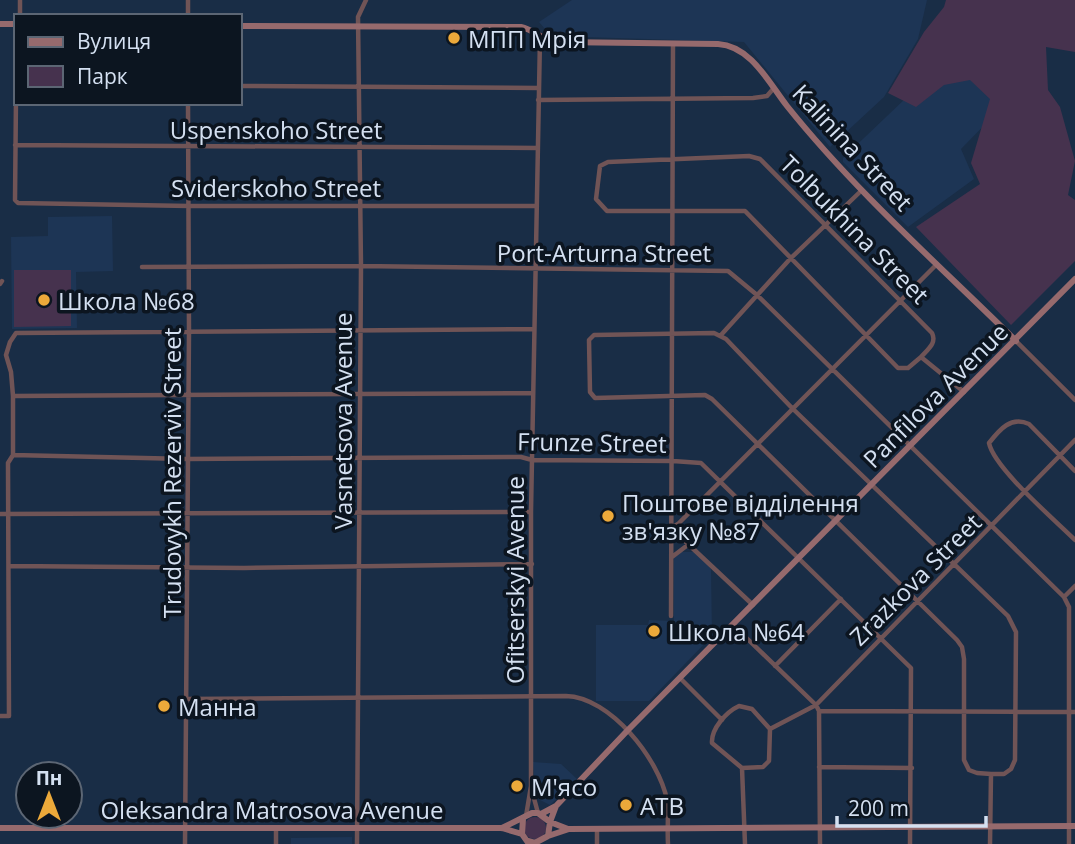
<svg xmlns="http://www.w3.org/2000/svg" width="1075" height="844" font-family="'Open Sans',sans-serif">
<rect width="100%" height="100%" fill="#192d46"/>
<path fill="#1d3555" d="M572,0h355l-9,39 -34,58 -54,50 -86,-105 -193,-6 -12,-14z
M949,57l52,51 -40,41 13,30 -66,48 -65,-65v-4z
M112,216l1,55 -37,1 1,56 -65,1 -1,-92 37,-1v-19z
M674,552h22l15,17 1,67 -63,65h-53v-76h52l1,-5 25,1z
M533,762l28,2 16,15 -27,26 -14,-7z
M352,837v7h-61v-6z"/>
<path fill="#46324e" d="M946,0h129v52l-29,-5 2,43 12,17 15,54 -7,34 7,5v61l-64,64 -95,-98 64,-43 -9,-21 19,-64 -20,-19 -26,5 -28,22 -28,-14 36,-61 20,-25z
M14,270h57v56l-57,1z
M524 828a11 11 0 1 1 22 0a11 11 0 1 1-22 0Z"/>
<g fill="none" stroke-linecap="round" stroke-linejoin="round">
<path stroke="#705456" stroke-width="4.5" d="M20,16v-16
M188,16v-16
M240,86l299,2
M16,97l-1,103 3,3 171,3h348
M538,100l215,-2 14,-2 6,-7
M15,145l523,3
M142,267l219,-1 367,5 29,24 307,302 5,10v237
M0,284l2,-3
M714,333l12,6 66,69 216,208 8,16 -1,128 -4,9 -7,5h-13l-14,-1 -8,-3 -5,-10v-101l-2,-12 -5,-7 -245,-241 -7,-4 -110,3 -5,-6 -1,-52 5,-5z
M721,335l69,-76 72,-69
M1016,341l59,59
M921,357l-13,11h-10l-153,-157h-138l-11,-12 4,-33 8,-4 141,-6 11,3 172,174c5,10 -4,16 -11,24l43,35
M13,396l520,-3
M13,455l174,4 334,-2 11,3 141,1 28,2 210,205 -1,176
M1075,471l-46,-47c-18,-8 -29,5 -40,19 5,25 66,77 86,97
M0,514l531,-2
M672,557l17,-13
M9,566l235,2 288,-4
M1064,597l11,-11
M753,605l-82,-77 7,-4 259,-260
M671,616l2,-572
M733,625l83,80 3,6 1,133
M775,666l66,-67
M680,678l42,42
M187,699l379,-3c44,1 93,63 101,104 2,14 0,30 1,44
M739,706l13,3 18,20 -1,32 -6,6 -21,1 -30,-25c-1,-14 14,-31 27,-37z
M819,711l256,1
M0,716h9l-1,-253 5,-8v-59l-2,-24 -5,-17 4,-13 6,-9 518,-4
M770,729l46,-24 259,-265
M819,767l93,1
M742,768l3,76
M532,791l6,22
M526,816l5,-30v-274l9,-474
M276,828v16
M597,829v15
M185,844l4,-512 -1,-229
M357,844l4,-578 -3,-249 8,-17
M990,844l1,-70"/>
<path stroke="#966a6d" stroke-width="6" d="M0,24h16
M240,26l281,1c14,3 22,14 37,15l160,2c33,2 51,39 69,62 68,85 152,159 229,235
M541,814l15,-8 71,-75 448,-452
M523,819l-1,15 7,10
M0,828h502l20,6
M502,828l30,-15h6l12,9 18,7
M548,836l21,-7 506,-3
M528,841l7,2 13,-7 2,-14 6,-16"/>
</g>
<g fill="#eca93a" stroke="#0c1520" stroke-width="2.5">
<circle cx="454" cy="38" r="7"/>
<circle cx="44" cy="300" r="7"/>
<circle cx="608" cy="516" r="7"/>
<circle cx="654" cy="631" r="7"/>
<circle cx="164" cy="706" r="7"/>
<circle cx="517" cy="786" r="7"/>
<circle cx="626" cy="805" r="7"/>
</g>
<g text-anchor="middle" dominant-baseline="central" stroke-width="7" stroke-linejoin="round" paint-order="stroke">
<g font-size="24" fill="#d4e0f1" stroke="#0c1520" text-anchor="start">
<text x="468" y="38">МПП Мрія</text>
<text x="58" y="300">Школа №68</text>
<text x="622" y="502">Поштове відділення<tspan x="622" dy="28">зв'язку №87</tspan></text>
<text x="668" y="631">Школа №64</text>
<text x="178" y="706">Манна</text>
<text x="531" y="786">М'ясо</text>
<text x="640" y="805">ATB</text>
</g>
<g font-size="24" fill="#d4e0f1" stroke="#0c1520">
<text x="276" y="129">Uspenskoho Street</text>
<text transform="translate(853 147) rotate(47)">Kalinina Street</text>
<text x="276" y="187">Sviderskoho Street</text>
<text transform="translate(855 229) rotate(45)">Tolbukhina Street</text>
<text x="604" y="252">Port-Arturna Street</text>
<text transform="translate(935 395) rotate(-45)">Panfilova Avenue</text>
<text transform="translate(342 421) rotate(-90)">Vasnetsova Avenue</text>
<text transform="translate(592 442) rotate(1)">Frunze Street</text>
<text transform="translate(171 473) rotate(-90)">Trudovykh Rezerviv Street</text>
<text transform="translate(915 579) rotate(-45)">Zrazkova Street</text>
<text transform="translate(514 580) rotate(-90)">Ofitserskyi Avenue</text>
<text x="272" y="809">Oleksandra Matrosova Avenue</text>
</g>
</g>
<rect x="14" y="14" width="228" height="91" fill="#0c1520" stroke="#5c6674" stroke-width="2"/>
<rect x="28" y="37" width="35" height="10" fill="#966a6d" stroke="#5c6674" stroke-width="2"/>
<text x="77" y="49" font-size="21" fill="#d4e0f1">Вулиця</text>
<rect x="28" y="66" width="35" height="21" fill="#46324e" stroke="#5c6674" stroke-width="2"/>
<text x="77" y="84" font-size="21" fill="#d4e0f1">Парк</text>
<g transform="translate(49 795)"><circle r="33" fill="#0c1520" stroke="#5c6674" stroke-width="2"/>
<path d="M0-5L12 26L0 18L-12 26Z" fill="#eca93a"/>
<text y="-10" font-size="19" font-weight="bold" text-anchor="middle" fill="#d4e0f1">Пн</text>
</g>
<path d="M837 816v10h149v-10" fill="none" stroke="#d4e0f1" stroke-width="3.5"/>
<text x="848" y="816" font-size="21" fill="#d4e0f1" stroke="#0c1520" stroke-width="5" paint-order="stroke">200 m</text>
</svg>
